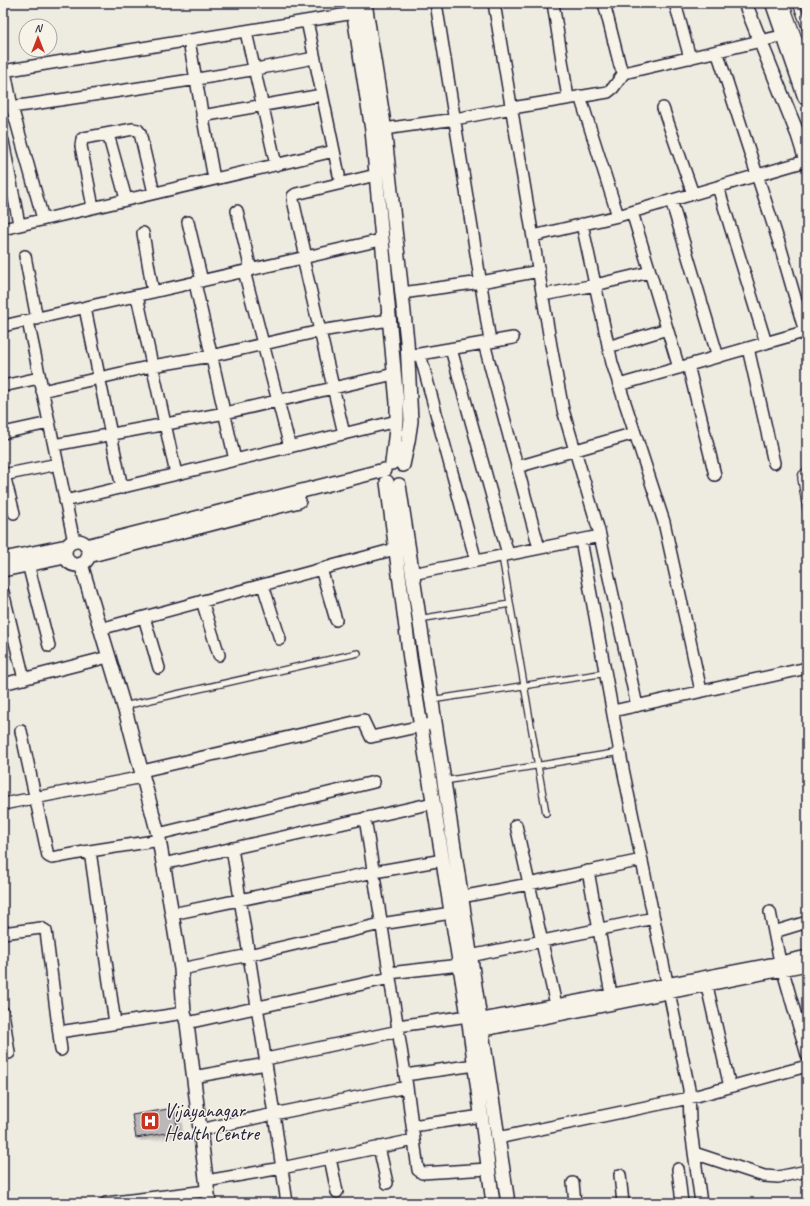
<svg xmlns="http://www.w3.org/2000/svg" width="810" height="1206" font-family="Caveat,sans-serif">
<defs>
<filter id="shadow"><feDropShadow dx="4.5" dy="2.5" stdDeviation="2" flood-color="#0004"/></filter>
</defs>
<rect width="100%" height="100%" fill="#eeebe1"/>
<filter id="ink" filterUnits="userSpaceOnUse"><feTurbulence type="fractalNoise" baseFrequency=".025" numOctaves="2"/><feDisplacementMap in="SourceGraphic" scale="8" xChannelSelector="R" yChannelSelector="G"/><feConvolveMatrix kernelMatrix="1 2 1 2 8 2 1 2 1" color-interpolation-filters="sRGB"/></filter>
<g filter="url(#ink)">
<path fill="#bbb8b7" stroke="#22223b" filter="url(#shadow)" d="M174,1108l4,23 -42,7 -4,-23z"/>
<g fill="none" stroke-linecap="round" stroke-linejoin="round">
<g stroke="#22223b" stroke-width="8">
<path id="service" d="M786,3l21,58
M796,3l11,29
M807,470l-5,4 -1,4 6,38
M502,556l44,257
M419,619l91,-15
M431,700l175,-27
M124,706l234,-53
M444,781l176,-29"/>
</g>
<g stroke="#22223b" stroke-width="14">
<path id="minor" d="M436,3l54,338
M494,3l57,343 12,64 36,121 38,175
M553,3l15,95
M604,3l16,63 4,7 162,-38
M675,3l15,55
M307,21l32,154
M246,32l30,133
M189,41l25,138
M717,51l64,198 26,90
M3,71l351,-58
M5,71l7,36 31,112
M580,96l38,120
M12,107c101,-15 202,-29 302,-49
M663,108l30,86
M202,116l120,-21
M384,129l71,-10 57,-11 96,-16 5,-4 11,-15
M108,134l18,65
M3,141l16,83
M718,187l48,156
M671,200l47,157
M93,207l-12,-61 1,-7 2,-1 49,-9 5,1 2,3 14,60
M237,211l14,59
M632,212l47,156
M188,222l14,59
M582,224l30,139 52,159 37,169
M3,229l331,-78
M143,233l10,59
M533,236l85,-20 188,-55
M25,256l12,63
M306,257l-13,-57v-4l3,-2 80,-19
M303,258l41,176
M244,271l46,176
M195,283l40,177
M402,293l79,-11 58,-11
M543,295l52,-10 55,-13
M137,296l39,178
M85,308l37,180
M28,321l46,221
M3,326l378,-86
M484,343l55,205
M608,347l59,-18
M748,348l26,115
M451,349l57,205
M420,354l56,207
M414,355l99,-17
M688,365l27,110
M619,385l188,-54
M3,386l36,-8
M42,391l110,-25 59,-10 109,-25 69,-11
M3,433l46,-10
M54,445l171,-32 169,-39
M517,467l118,-34
M3,475l55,-11
M4,475l10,38
M65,501l332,-80
M581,540l42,229 66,320 1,34 11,80
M28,564l21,82
M321,569l15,51
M412,574l188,-38
M263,585l17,54
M3,592l21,87
M202,601l17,54
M144,617l15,51
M100,629l295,-80
M3,684l105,-27
M613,711l194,-43
M21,731l27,125 4,2 38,-7 70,-11
M142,771l221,-51 8,17 64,-14
M3,804l140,-27
M365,818l42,269 11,83 4,3 66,-4
M516,825l40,180
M158,834l216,-52
M232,848l42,266 13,89
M90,851l25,172
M163,864l270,-61
M588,871l23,123
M461,897l68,-13 113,-24
M770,912l10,50
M172,914l202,-42 69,-12
M774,932l33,-10
M3,933l38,-5 5,3 15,119
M470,956l184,-38
M181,969l68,-14 132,-31 70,-11
M783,971l24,84
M389,973l71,-8
M707,986l23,101
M3,1012l6,41
M472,1021l299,-57 36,-8
M187,1023l203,-45
M398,1026l70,-10
M59,1032l125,-19
M474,1032l333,-67
M266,1059l133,-28
M405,1075l70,-10
M193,1077l73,-13
M412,1126l70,-10
M199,1130l75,-16 133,-27
M498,1138l191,-40 118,-32
M379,1147l8,36
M694,1153l70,23 14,1 29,-6
M330,1158l7,34
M678,1169l4,34
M620,1175l3,28
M206,1181l76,-13 132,-28
M573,1183l2,20
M106,1203l101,-12"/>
</g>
<g stroke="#22223b" stroke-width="16">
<path id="tertiary" d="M352,3l20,127 25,273v18l-5,42
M365,3l18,114 24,224 4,80 -3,20 -5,24
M745,3l53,132 9,29
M387,482l23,177 58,357 25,187
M399,485l109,718
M65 553a12 12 0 1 1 24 0a12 12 0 1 1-24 0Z
M86,546l298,-76
M88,556l211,-55
M3,559l64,-13
M81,564l46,153 31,117 14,80 9,55 3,44 3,10 22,180
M3,570l62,-13"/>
</g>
<g stroke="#22223b" stroke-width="21">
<path id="trunk" d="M775,3l32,93"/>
</g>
<use href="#service" stroke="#f7f3e8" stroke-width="5.5"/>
<use href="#minor" stroke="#f7f3e8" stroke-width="11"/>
<use href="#tertiary" stroke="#f7f3e8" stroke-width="13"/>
<use href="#trunk" stroke="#f7f3e8" stroke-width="18"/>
</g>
</g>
<defs>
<g id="hospital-square" transform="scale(1)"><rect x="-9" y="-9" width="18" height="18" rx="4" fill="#c8321e" stroke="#f7f3e8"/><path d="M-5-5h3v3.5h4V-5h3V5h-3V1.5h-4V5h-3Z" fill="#fff"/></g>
</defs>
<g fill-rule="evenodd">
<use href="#hospital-square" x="150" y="1121"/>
</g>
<g text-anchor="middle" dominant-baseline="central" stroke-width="3" stroke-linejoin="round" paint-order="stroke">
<g font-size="20" fill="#22223b" stroke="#f7f3e8" text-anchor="start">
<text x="164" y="1110">Vijayanagar<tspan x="164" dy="23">Health Centre</tspan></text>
</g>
</g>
<rect width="810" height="1206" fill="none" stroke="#f7f3e8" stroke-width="16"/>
<rect x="8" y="8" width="794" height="1190" fill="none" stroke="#22223b" stroke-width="1.5" filter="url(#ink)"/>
<g transform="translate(38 38)"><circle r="19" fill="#f7f3e8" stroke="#a29fa3"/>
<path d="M0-3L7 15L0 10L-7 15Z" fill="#c8321e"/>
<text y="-6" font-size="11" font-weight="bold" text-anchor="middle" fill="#22223b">N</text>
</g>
</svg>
